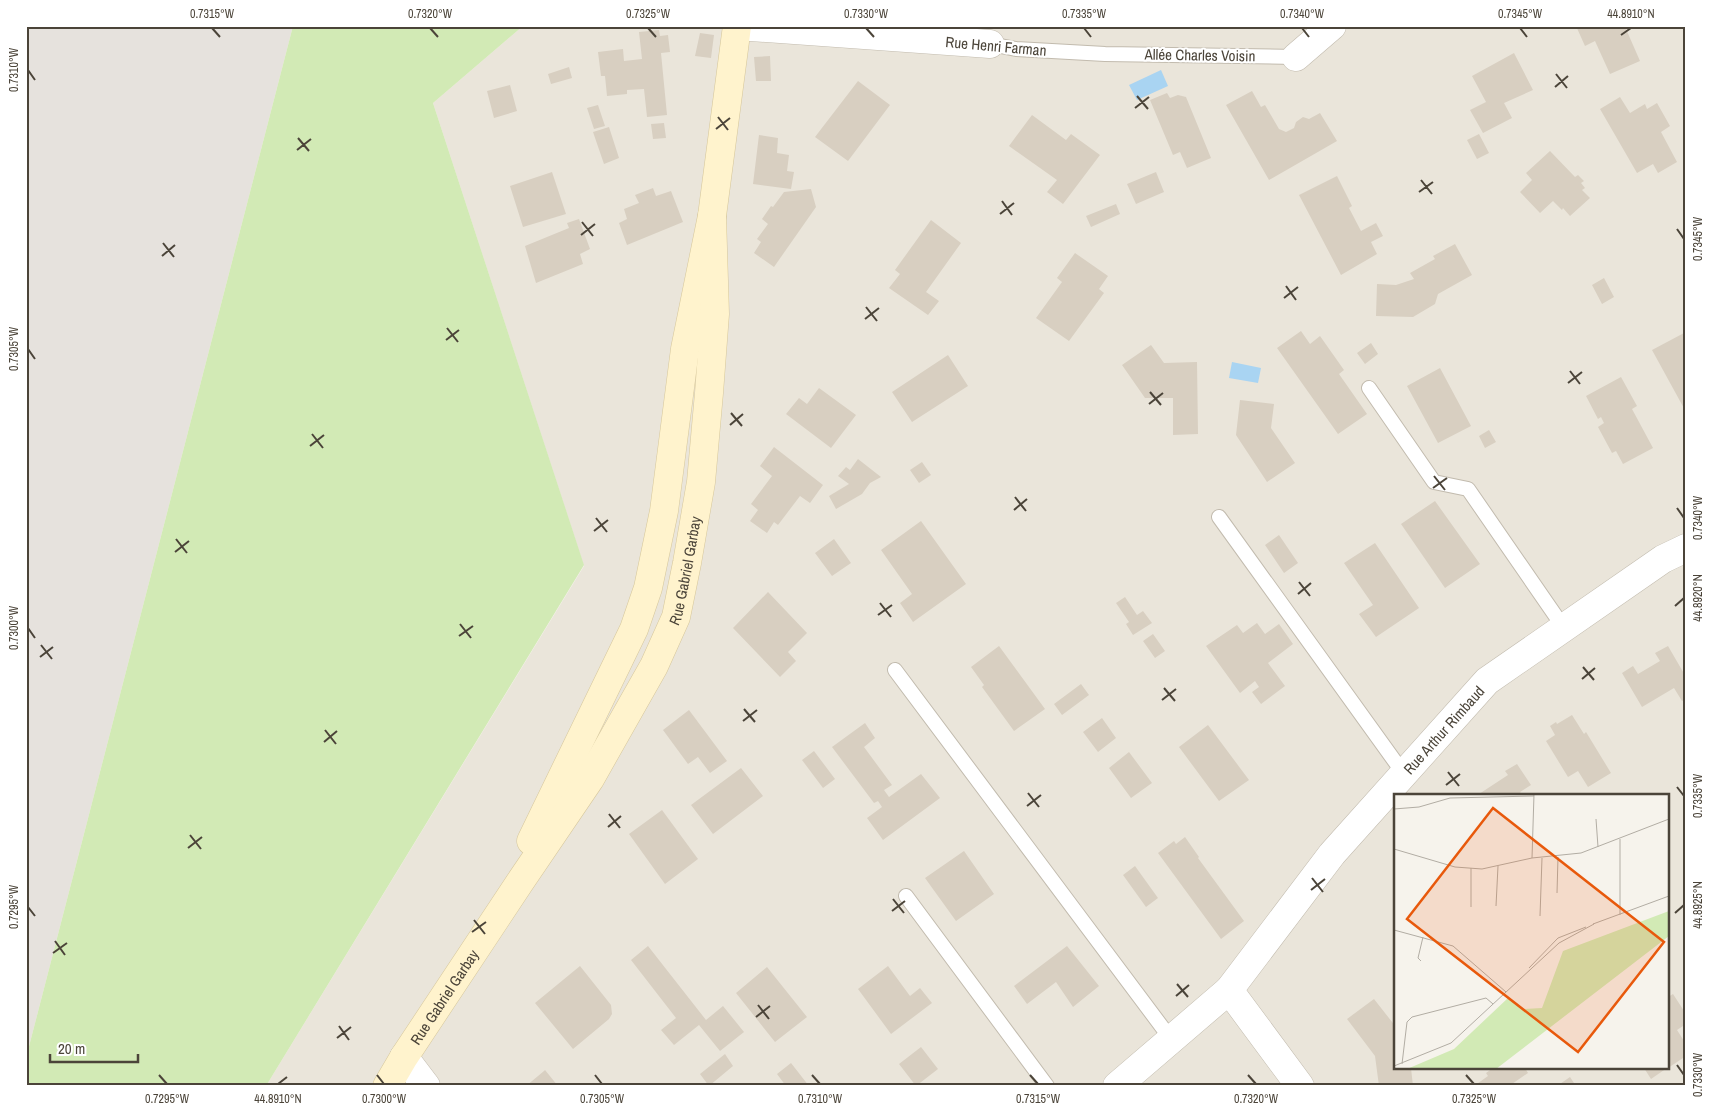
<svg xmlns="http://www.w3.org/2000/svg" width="1712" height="1112" font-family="'Archivo Narrow',sans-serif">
<rect width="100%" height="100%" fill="#f6f3ec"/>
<path fill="#eae5da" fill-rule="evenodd" d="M523,26h1163v1060h-1420l318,-520 -151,-463zM1396,796h272v272h-272z"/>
<path fill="#e6e2dd" d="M26,26h267l-267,1032z"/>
<path fill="#d2eab5" d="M293,26h230l-90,77 151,462 -318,521h-240v-28z"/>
<path fill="#a9d4f2" d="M1161,70l7,16 -31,14 -8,-15z
M1232,362l29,6 -3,15 -29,-5z"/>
<path fill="#d8cfc1" d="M1576,26h56l-6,3 14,32 -30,13 -15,-33 -10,5z
M659,30l1,6 8,-1 2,17 -9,1 6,62 -20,2 -3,-28 -17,1v4l-20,2 -2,-20h-4l-3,-24 25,-3 1,12 18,-2 -3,-27z
M700,33l14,2 -3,23 -16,-2z
M1514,53l19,37 -29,13 8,15 -29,15 -13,-23 16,-8 -14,-26z
M770,56l1,25h-15l-2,-24z
M569,67l3,11 -21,6 -3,-10z
M858,81l32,24 -42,56 -33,-24z
M510,85l7,26 -23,7 -7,-27z
M1252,91l9,16 4,-2 14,24 7,3 8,-4 2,-6 7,-5 6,2 11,-6 17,28 -68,39 -43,-75z
M1167,93l3,5 8,-3 8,2 25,61 -24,10 -7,-16 -7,3 -23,-55z
M1620,97l10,16 15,-9 2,5 10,-6 13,23 -9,6 16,30 -19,11 -5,-9 -16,9 -37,-64z
M598,105l7,21 -11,3 -7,-21z
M1032,115l34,25 5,-6 29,21 -37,49 -16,-12 10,-12 -48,-34z
M664,123l2,15 -13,1 -2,-15z
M609,127l10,31 -15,6 -11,-32z
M1479,134l10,19 -12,6 -10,-19z
M759,135l19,3 -1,15 12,2 -2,16 7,1 -3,17 -38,-5z
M1550,151l25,26 3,-2 6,6 -3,2 4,5 -3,2 8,8 -20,18 -7,-8 -1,2 -9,-9 -13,12 -20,-21 12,-12 -6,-7z
M552,172l14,42 -43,13 -13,-41z
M1156,172l8,20 -28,12 -9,-20z
M1337,176l15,30 -3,2 12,23 15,-8 7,13 -12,6 6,12 -36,21 -42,-80z
M653,188l3,8 15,-5 12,31 -56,23 -8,-22 8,-4 -3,-10 15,-6 -4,-8z
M811,189l5,18 -42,60 -20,-14 7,-11 -4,-3 11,-15 -6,-5 9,-13 2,1 11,-15z
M1116,204l4,10 -29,13 -5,-11z
M579,219l11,30 -10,5 3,10 -47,19 -11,-37 44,-18 -2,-5z
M931,220l30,23 -35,49 13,9 -11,14 -39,-27 11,-14 -5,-4z
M1455,244l17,31 -34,19 -3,10 -22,13 -37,-1 1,-32 19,1 18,-6 -4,-6 25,-14 -2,-3z
M1075,253l33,23 -9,13 5,4 -35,48 -33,-23 26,-36 -5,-4z
M1604,278l10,19 -12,7 -10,-19z
M1301,331l9,13 10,-8 24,34 -5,4 28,40 -29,20 -61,-86z
M1684,333l2,2v77l-34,-62z
M1371,343l7,11 -13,10 -8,-11z
M1151,345l13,18 33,-1 1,72 -25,1v-37h-28l-23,-33z
M948,355l20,31 -56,36 -20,-30z
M1440,368l31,58 -33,17 -31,-57z
M1621,377l16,29 -5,3 21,39 -30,16 -7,-13 -4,2 -14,-26 6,-4 -3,-6 -3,2 -12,-23z
M819,388l37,27 -25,33 -45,-34 13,-16 8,6z
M1240,400l34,4 -3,24 24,35 -28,19 -31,-47z
M1489,430l7,12 -11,6 -6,-12z
M774,447l49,38 -13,18 -10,-7 -22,29 -4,-3 -7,11 -17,-12 8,-11 -7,-6 21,-28 -12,-10z
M858,459l23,18 -11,6 -8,11 -26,15 -7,-13 20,-12 -11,-8 8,-9 4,3z
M922,462l9,13 -12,8 -9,-13z
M1435,501l45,63 -35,24 -44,-64z
M921,521l45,63 -53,38 -13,-19 12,-9 -31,-44z
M1279,535l19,28 -14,10 -19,-28z
M834,539l17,24 -19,13 -17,-23z
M1375,543l44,65 -43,29 -17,-23 14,-9 -29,-42z
M768,592l39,41 -19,19 8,9 -16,16 -47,-49z
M1125,597l12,18 6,-4 9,12 -19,12 -7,-11 3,-2 -13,-19z
M1257,623l8,11 14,-10 14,20 -25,19 17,23 -24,18 -9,-12 7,-5 -4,-6 -15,12 -34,-47 31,-21 6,8z
M1153,634l12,17 -10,7 -12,-17z
M999,646l46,63 -31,22 -32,-44 2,-2 -13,-18z
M1668,646l18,31v22l-4,2 -8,-13 -32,19 -20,-34 11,-7 5,8 22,-13 -5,-8z
M1081,684l8,11 -27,20 -8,-11z
M689,710l38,51 -17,12 -12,-16 -10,7 -25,-34z
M1572,715l12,19 2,-2 25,41 -23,14 -10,-16 -10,6 -22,-36 9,-6 -5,-9 6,-4 1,2z
M1102,718l14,20 -18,14 -15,-20z
M865,723l10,15 -11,9 28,38 -8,5 5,7 32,-23 19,24 -57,42 -16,-22 15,-11 -4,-6 -4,2 -42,-56z
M1208,725l41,55 -30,21 -40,-54z
M814,751l21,28 -12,9 -21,-28z
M1129,752l23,31 -21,15 -22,-30z
M1517,764l14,21 -11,7 3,4h-43l-1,-2 29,-19 -3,-4z
M741,768l22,28 -50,38 -22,-29z
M662,810l36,49 -33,25 -36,-50z
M1185,837l14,20 -1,1 46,63 -23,18 -63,-86 16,-12 2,3z
M964,851l30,43 -38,27 -31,-43z
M1135,866l23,32 -12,9 -23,-32z
M648,946l58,74 17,-14 21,26 -24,19 -21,-26 -25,20 -13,-15 15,-12 -45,-58z
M1067,946l32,40 -26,21 -17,-25 -29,22 -13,-18z
M580,966l31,39 1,9 -3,5 -36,30 -38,-46z
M888,966l22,30 10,-8 12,15 -41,31 -33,-45z
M767,967l40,50 -32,25 -39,-49z
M1673,994l13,20v10l-9,6 9,14v12l-18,12v-71z
M1374,999l22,28v41h15l2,18h-34l-4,-30 -28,-37z
M921,1047l17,22 -22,17 -17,-22z
M725,1054l8,12 -24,20 -9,-12z
M791,1063l18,23h-23l-9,-12z
M1493,1068h32l3,5 -19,13h-35l14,-10 -2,-3z
M1644,1068h23l-16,11z
M545,1070l13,16h-32l18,-15z
M1570,1077l6,9h-19z"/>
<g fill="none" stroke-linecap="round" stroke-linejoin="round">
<g stroke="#c2bbae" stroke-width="16">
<path id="lane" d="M990,44l26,5 89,5 191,3
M1369,388l65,94 34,7 96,139
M1219,517l185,257
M895,670l276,369
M906,896l141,190"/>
</g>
<g stroke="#c2bbae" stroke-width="29">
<g id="street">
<path d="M737,26l253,18"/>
<path d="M1296,57l36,-31"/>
<path d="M1229,990l71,96"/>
<path d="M404,1057l22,29"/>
<path id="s1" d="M1117,1086l112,-96 103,-136 155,-173 176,-122 23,-11"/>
</g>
</g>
<g stroke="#d6c79b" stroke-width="29">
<g id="secondary">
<path d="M531,841l103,-212 14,-41 16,-77 21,-162 27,-133 25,-190"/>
<path id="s2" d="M387,1086l17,-29 116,-175 70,-103 64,-113 22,-49 11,-54 14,-81 8,-89 6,-79 -3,-98"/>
</g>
</g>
<use href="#lane" stroke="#fff" stroke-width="14"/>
<use href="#street" stroke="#fff" stroke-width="28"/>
<use href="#secondary" stroke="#fff3cd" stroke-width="28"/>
</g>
<path fill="none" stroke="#4b4439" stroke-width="2" d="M212,28l8,9M430,28l8,9M648,28l8,9M866,28l8,9M1084,28l7,9M1302,28l7,9M1520,28l7,9M1621,35l10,-7M28,70l7,10M1556,74l11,14M1555,87l13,-11M1137,96l11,13M1135,108l14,-11M718,117l10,13M716,129l14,-11M298,138l11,13M297,150l14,-11M1421,180l11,14M1419,192l14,-10M1002,201l10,14M1000,214l14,-11M582,222l11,14M1677,229l7,10M581,235l14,-11M163,243l11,14M162,256l13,-11M1286,286l10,14M1284,298l14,-11M866,307l11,14M865,319l14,-11M447,328l11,14M446,340l13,-10M28,349l7,10M1570,371l10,13M1568,383l14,-11M1150,392l11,13M1149,404l14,-11M731,413l11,13M730,425l13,-11M312,434l11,14M310,446l14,-11M1434,476l11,14M1433,488l14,-10M1015,497l11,14M1677,508l7,10M1014,510l13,-11M596,518l11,14M594,531l14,-11M176,539l11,14M175,552l14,-11M1299,582l11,14M1298,594l13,-11M880,603l11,14M1675,606l9,-8M878,615l14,-10M460,624l11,14M28,628l7,10M459,636l14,-10M41,645l11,14M40,657l13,-10M1583,667l11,13M1582,679l13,-11M1164,688l11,13M1162,700l14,-11M744,709l11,13M743,721l14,-11M325,730l11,14M324,742l13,-11M1448,772l11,14M1446,785l14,-11M1677,787l7,9M1028,793l11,14M1027,806l14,-11M609,814l11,14M608,827l13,-11M190,835l11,14M188,848l14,-11M1312,878l11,14M1311,890l14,-11M893,899l11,14M28,907l7,9M892,911l13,-10M1675,913l9,-8M474,920l11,14M472,932l14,-10M55,941l10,14M53,953l14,-10M1177,984l11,13M1176,996l13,-11M758,1005l11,14M756,1017l14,-11M339,1026l10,14M337,1038l14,-11M1677,1065l7,10M159,1075l8,9M377,1075l7,9M595,1075l7,9M812,1075l8,9M1030,1075l8,9M1248,1075l8,9M1466,1075l8,9M278,1084l9,-7"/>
<g text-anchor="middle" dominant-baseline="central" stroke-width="4" stroke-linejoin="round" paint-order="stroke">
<g font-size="15" fill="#4b4439" stroke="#fff">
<text transform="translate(996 46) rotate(5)">Rue Henri Farman</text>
<text transform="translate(1200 55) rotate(1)">Allée Charles Voisin</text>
<text stroke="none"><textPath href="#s2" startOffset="599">Rue Gabriel Garbay</textPath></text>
<text stroke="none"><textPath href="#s1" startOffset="485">Rue Arthur Rimbaud</textPath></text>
<text stroke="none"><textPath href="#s2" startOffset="106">Rue Gabriel Garbay</textPath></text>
</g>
</g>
<g transform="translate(1394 794)">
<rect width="275" height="275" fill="#f6f3ec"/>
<path d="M275,117v25l-173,133h-89l47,-20 54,-51 15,11 19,-1 21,-57z" fill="#d2eab5"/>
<path fill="none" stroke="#b2ada4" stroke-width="1" d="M0,15l25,-2 31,-9 84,-2M202,25l2,28M0,55l61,18 27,2 50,-11 49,-5 88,-34M138,64l2,-64M77,74v39M163,99l1,-36M102,112l2,-40M226,121v-76M146,122l2,-58M199,130l76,-28M0,136l59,16 53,46M27,167l-3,-3 5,-21M135,174l29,-30 28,-11M8,270l5,-42 5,-5 74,-19 7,6M0,272l57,-23 108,-100 35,-19"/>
<path fill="#e8590c" fill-opacity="0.15" stroke="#e8590c" stroke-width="2.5" d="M99,14l171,134 -86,110 -171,-133z"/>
<rect width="275" height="275" fill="none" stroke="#4b4439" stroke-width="2.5"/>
</g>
<rect width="1712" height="1112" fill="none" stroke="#ffffff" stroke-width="55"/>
<path d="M50 1054v8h88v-8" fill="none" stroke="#4b4439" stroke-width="2.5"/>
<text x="58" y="1054" font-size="15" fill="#4b4439" stroke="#ffffff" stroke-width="4" paint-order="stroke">20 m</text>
<rect x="28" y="28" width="1656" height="1056" fill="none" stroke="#4b4439" stroke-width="2"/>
<g font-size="12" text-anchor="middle" fill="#4b4439">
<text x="212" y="18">0.7315°W</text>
<text x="430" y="18">0.7320°W</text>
<text x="648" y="18">0.7325°W</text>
<text x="866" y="18">0.7330°W</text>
<text x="1084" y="18">0.7335°W</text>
<text x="1302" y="18">0.7340°W</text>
<text x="1520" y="18">0.7345°W</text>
<text x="1631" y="18">44.8910°N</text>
<text transform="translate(14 70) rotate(-90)" y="4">0.7310°W</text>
<text transform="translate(1698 239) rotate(-90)" y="4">0.7345°W</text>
<text transform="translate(14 349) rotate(-90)" y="4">0.7305°W</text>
<text transform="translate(1698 518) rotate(-90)" y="4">0.7340°W</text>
<text transform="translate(1698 598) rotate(-90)" y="4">44.8920°N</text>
<text transform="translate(14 628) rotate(-90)" y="4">0.7300°W</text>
<text transform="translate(1698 796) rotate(-90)" y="4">0.7335°W</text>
<text transform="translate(1698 905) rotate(-90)" y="4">44.8925°N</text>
<text transform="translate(14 907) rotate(-90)" y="4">0.7295°W</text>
<text transform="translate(1698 1075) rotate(-90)" y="4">0.7330°W</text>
<text x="167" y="1103">0.7295°W</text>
<text x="278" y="1103">44.8910°N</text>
<text x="384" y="1103">0.7300°W</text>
<text x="602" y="1103">0.7305°W</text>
<text x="820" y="1103">0.7310°W</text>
<text x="1038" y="1103">0.7315°W</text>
<text x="1256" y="1103">0.7320°W</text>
<text x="1474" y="1103">0.7325°W</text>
</g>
</svg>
